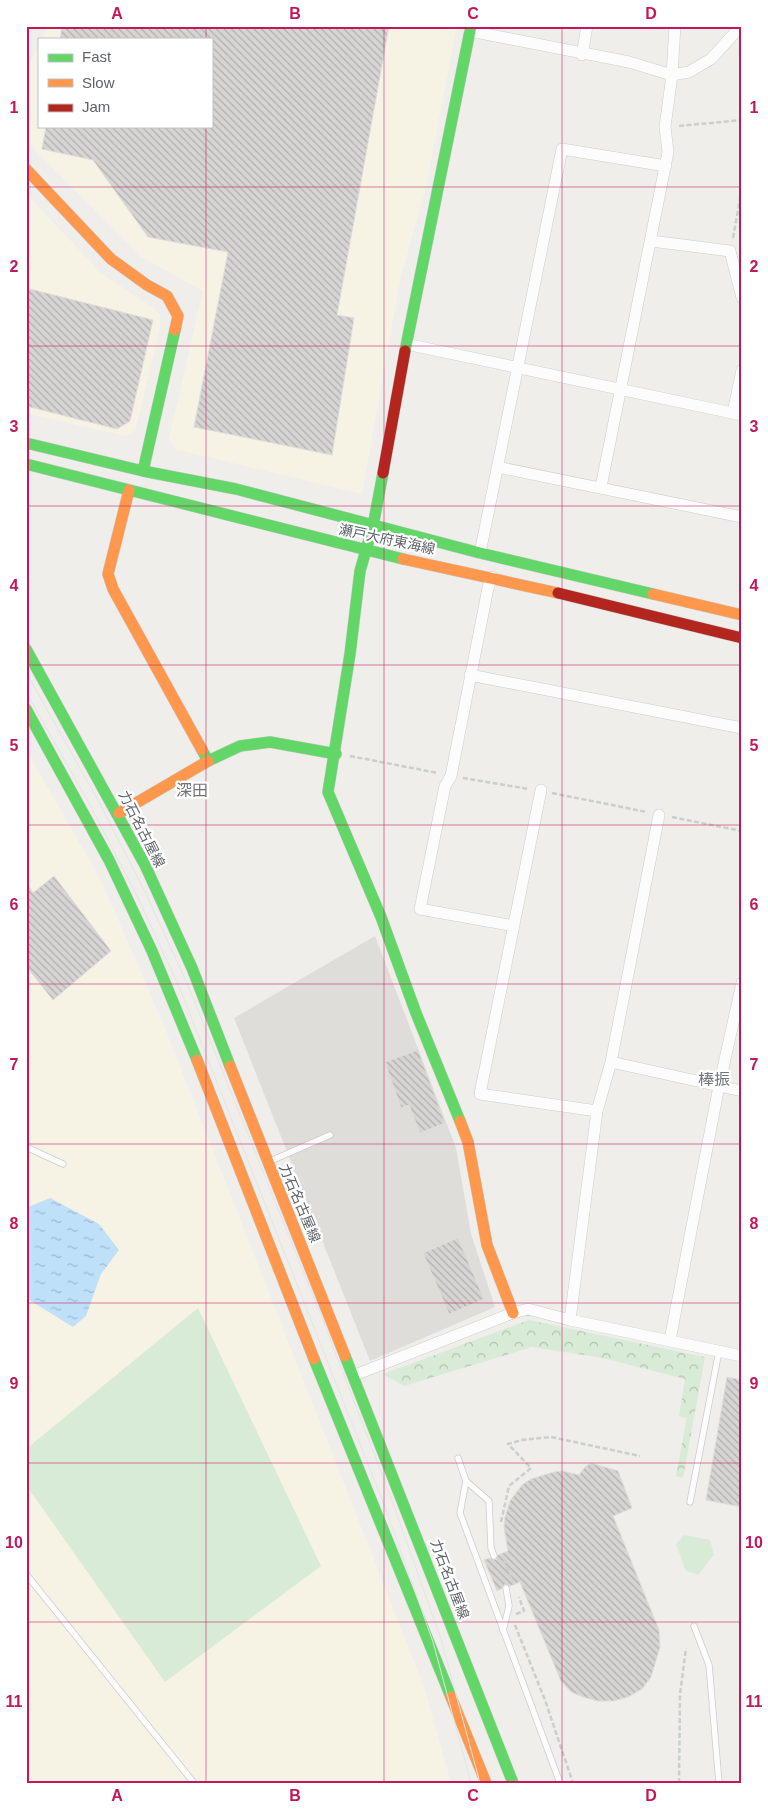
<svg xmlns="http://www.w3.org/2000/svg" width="768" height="1809" font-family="Helvetica,'Noto Sans JP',sans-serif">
<defs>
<pattern id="forest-crowns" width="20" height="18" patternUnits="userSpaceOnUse" patternTransform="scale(1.25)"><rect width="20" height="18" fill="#d8ebd6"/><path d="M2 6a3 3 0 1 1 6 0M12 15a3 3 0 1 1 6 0" fill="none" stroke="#b2c2b1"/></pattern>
<pattern id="water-ripples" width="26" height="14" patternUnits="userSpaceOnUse" patternTransform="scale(1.25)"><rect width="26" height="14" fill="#bfe0f9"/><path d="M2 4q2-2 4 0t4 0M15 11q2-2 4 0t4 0" fill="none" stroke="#9eb9cd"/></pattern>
<pattern id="building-back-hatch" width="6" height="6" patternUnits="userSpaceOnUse" patternTransform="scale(1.25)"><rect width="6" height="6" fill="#d6d5d3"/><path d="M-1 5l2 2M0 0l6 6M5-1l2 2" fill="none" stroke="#b1b0af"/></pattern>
</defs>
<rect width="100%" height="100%" fill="#efeeea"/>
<path fill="#f7f3e4" d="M47,26h410l-32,165 -25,89 -38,214 -187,-45 -6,-10 34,-148 -63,-35 -114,-115v-71l13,-25v81h172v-87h-169z
M26,194l75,79 52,35 7,8v12l-25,103 -10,5 -99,-23z
M26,750l76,132 64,149 258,656 27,96h-425z"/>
<path fill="#dfddda" d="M375,936l81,212 15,86 24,73 -125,54 -136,-343z"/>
<path fill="#d8ebd6" d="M198,1308l123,258 -156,116 -139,-197v-36z
M684,1535l26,5 4,15 -16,20 -12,-4 -10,-27z"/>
<path fill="url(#forest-crowns)" d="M529,1320l176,37 -22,121 -7,-2 11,-58 -8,-2 6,-37 -82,-21 -71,-11 -128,39 -21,-12z"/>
<path fill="url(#water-ripples)" d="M50,1198l49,26 20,26 -18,24 -15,42 -13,11 -47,-29v-90z"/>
<path fill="url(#building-back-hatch)" stroke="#deddd9" d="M62,26h327l-52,289 17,3 -22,137 -138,-28 34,-175 -80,-15 -55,-77 -51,-11 4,-23h165v-87h-151z
M26,288l127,32 -23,101 -13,8 -91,-23z
M54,876l57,75 -58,49 -27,-34v-84l7,11z
M418,1050l27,73 -25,10 -11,-28 -8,3 -16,-46z
M458,1238l26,61 -35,15 -26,-61z
M727,1377l15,3v127l-36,-7z
M591,1463l27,8 14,37 -19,8 46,114 1,17 -9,30 -9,12 -14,8 -15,4h-15l-15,-4 -12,-5 -10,-11 -41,-99 -10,4 -5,-2 -4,5 -4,2 -13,-31 6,-2 6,2 2,-5 10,-4 -4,-24 1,-10 5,-16 12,-16 9,-6 23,-7 8,-1 17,4 6,-8z"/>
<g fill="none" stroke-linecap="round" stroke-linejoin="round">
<g stroke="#cbcccc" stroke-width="7">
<path id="lane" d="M26,1147l37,17
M268,1162l62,-27
M458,1458l8,23 -6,32 100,270
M466,1481l23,20 2,47 3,8
M690,1502l29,-151
M26,1574l168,209
M694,1626l15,39 10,118
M503,1631l6,-25 -3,-18"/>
</g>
<g stroke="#cbcccc" stroke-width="12">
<path id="street" d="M470,31l159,31 43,13 17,-3 22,-13 30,-33
M582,55l5,-29
M651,241l79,10 12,47
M406,344l336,71
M733,413l9,-43
M497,467l245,50
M601,487l67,-335 -3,-25 7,-52 3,-49
M480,553l82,-404 104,17
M492,577l-4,11 -37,188 -6,10 -25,123 94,17
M470,675l272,53
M541,790l-61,304 117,17 14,-49 48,-247
M611,1062l131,29
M570,1320l27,-209
M670,1340l49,-254 23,-103
M355,1375l158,-62 15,-4 42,11 172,36"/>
</g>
<g stroke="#cacacb" stroke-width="12">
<path id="fast" d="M405,351l66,-325
M26,443l117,28 93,18 244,64 173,41
M26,464l377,95
M143,471l32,-141
M383,473l-10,53 -13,45 -10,83 -22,138 53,125 35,96 44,108
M26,649l119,216 47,103 38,98
M26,709l83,151 43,91 45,109
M202,750l6,11 32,-15 30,-4 66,12
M345,1356l168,427
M314,1359l137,338"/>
</g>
<g stroke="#cacacb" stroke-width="12">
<path id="slow" d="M26,169l85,90 36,26 20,11 11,20 -3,14
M129,490l-21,84 5,15 89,161
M403,559l155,34
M653,594l89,21
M119,813l89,-52
M197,1060l117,299
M230,1066l115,290
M460,1121l8,21 19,103 26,68
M451,1697l35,86"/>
</g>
<g stroke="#cacacb" stroke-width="12">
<path id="jam" d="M383,473l22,-122
M558,593l184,45"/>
</g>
<path stroke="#cacfcc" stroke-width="2.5" stroke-dasharray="5 2.5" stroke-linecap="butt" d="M740,47l2,41
M679,126l63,-6
M733,238l9,-50
M350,756l88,17
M463,778l66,11
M552,793l95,19
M672,817l70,14
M501,1522l8,-36 22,-18 -23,-24 14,-4 29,-3 89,19
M504,1559l8,21
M516,1614l8,-3 -5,-14
M515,1625l30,75 28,83
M679,1783l1,-89 6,-46"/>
<use href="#lane" stroke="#fdfcfc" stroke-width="5.5"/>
<use href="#street" stroke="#fdfcfc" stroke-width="11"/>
<use href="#fast" stroke="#63d668" stroke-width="11"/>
<use href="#slow" stroke="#ff974d" stroke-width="11"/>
<use href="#jam" stroke="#b3261e" stroke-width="11"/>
<path stroke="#e4e4e4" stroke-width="1" d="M26,672l73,130 46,90 42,91 135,335 71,185 48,136 39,144
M26,692l65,115 46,89 43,93 205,518 48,135 38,141"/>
</g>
<path fill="none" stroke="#c2185b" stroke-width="1" stroke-opacity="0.55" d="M206,26v13M384,26v1757M562,26v1757M206,126v1657M26,187h716M26,346h716M26,506h716M26,665h716M26,825h716M26,984h716M26,1144h716M26,1303h716M26,1463h716M26,1622h716"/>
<g text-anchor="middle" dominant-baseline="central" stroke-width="4.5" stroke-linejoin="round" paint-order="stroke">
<g font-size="14" fill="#5f6368" stroke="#fff">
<text transform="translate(387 539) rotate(12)">瀬戸大府東海線</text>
<text transform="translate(142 829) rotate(63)">力石名古屋線</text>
<text transform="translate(300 1203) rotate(67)">力石名古屋線</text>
<text transform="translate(450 1579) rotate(69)">力石名古屋線</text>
</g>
<g font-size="16" fill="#70757a" stroke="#fff">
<text x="192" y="790">深田</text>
<text x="714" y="1079">棒振</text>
</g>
</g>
<rect width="768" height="1809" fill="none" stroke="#ffffff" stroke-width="55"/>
<rect x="38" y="38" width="175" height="90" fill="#ffffff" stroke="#bfc1c3"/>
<rect x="48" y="54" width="25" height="8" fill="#63d668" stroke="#bfc1c3"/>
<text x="82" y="62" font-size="15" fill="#5f6368">Fast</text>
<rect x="48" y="79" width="25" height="8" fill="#ff974d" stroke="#bfc1c3"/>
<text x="82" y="88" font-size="15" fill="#5f6368">Slow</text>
<rect x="48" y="104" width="25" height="8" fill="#b3261e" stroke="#bfc1c3"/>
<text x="82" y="112" font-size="15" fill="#5f6368">Jam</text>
<rect x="28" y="28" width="712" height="1754" fill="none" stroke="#c2185b" stroke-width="2"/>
<g font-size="16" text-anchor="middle" font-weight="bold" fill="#c2185b">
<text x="117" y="19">A</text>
<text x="295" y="19">B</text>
<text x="473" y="19">C</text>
<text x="651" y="19">D</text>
<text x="14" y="113">1</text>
<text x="754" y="113">1</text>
<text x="14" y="272">2</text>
<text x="754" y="272">2</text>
<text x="14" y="432">3</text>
<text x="754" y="432">3</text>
<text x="14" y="591">4</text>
<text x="754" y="591">4</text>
<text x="14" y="751">5</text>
<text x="754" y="751">5</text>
<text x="14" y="910">6</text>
<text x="754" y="910">6</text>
<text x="14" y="1070">7</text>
<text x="754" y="1070">7</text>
<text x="14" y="1229">8</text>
<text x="754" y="1229">8</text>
<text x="14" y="1389">9</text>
<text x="754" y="1389">9</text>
<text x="14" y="1548">10</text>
<text x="754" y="1548">10</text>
<text x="14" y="1707">11</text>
<text x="754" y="1707">11</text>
<text x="117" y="1801">A</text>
<text x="295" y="1801">B</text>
<text x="473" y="1801">C</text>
<text x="651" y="1801">D</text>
</g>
</svg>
